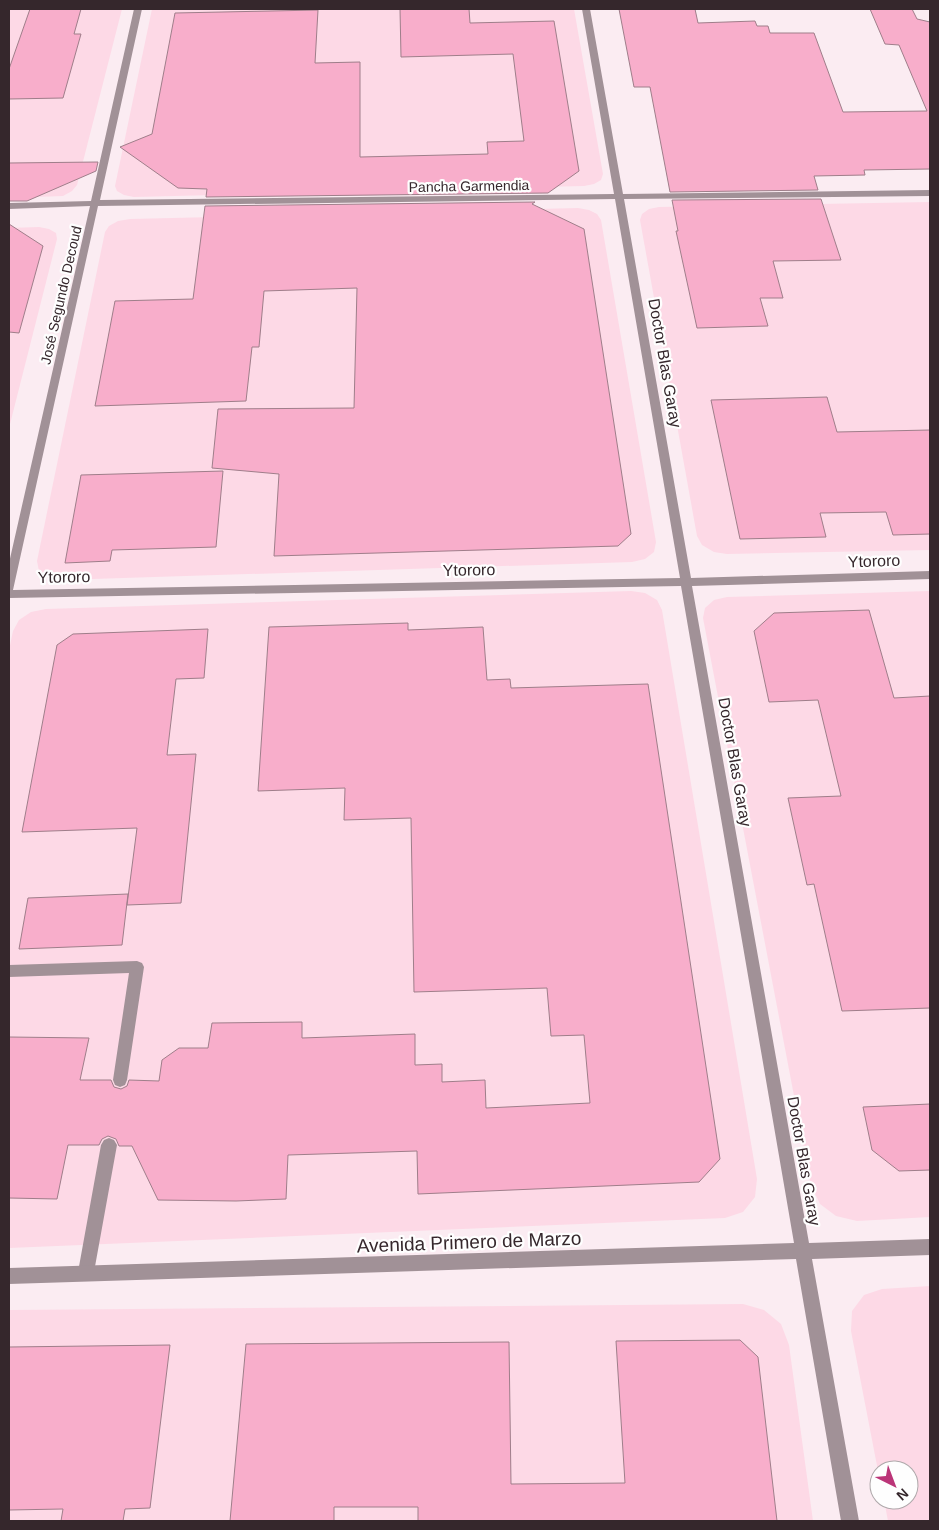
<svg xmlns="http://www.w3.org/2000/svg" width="939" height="1530" font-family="Arial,sans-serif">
<rect width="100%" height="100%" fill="#fbecf2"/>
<path fill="#fdd9e6" d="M9,9h113l-45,176 -5,6 -9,5 -54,2z
M152,9h422l29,165 -2,6 -7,4 -10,2 -450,11 -10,-2 -7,-4 -2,-5z
M930,202v348l-203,4 -13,-2 -12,-7 -5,-9 -57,-316 2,-6 7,-5 10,-2z
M578,208l11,2 8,4 4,6 55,322 -2,10 -9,7 -13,3 -571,18 -13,-2 -9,-7 -2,-10 68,-329 4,-6 9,-5 12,-2z
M39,227l10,2 7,4 1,6 -48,189v-200z
M631,591l14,2 12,7 5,10 95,569 -2,18 -12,15 -18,6 -716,30v-598l4,-19 6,-11 12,-8 15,-3z
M930,591v626l-73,4 -21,-5 -16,-12 -9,-19 -108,-567 2,-10 9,-8 13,-3z
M930,1286v235h-42l-4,-21h25v-30h-30v6l-28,-145 1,-20 12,-16 18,-6z
M743,1304l21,6 17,14 8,21 24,176h-804v-211z"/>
<path fill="#f8aecb" stroke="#9f7e8a" d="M30,9h51l-7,25h7l-18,64 -54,1v-30z
M400,9h69l1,14 84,-2 25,150 -31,22 -342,4 1,-8 -29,-1 -58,-41 32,-13 23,-121 143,-3 -3,53 45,-1v95l128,-3 -1,-12 37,-1 -11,-87 -112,3z
M619,9h76l3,14 57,-2 2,5h11l2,7h44l29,79 84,-1 -28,-66 -14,-1 -15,-35h42l5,10 13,3v147l-66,1 1,5 -51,1 4,14 -148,2 -20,-105h-16z
M98,162l-2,9 -69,30h-18v-38z
M821,199l20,61 -68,1 10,37h-23l8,28 -71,2 -21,-97h2l-6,-31z
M535,202l-3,2 52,25 47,305 -13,12 -344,10 5,-82 -67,-6 6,-59 136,-1 3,-120 -93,3 -5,56h-7l-6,54 -151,5 20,-105 78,-2 12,-93z
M9,224l34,22 -24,87 -10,-1z
M827,397l10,35 93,-2v104l-37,1 -7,-23 -66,1 6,24 -86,2 -29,-139z
M223,471l-7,76 -104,3 -2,11 -45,2 16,-88z
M869,610l25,88 36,-2v312l-88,3 -28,-127 -7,1 -19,-87 53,-2 -23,-96 -49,2 -15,-71 20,-18z
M408,623v7l75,-3 4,53 23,-1 1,9 137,-4 72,475 -21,23 -281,12 -1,-43 -129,4 -2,44 -50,2 -78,-1 -26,-54h-13l-3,-7 -8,-3 -6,3 -3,6h-31l-11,54 -48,-1v-161l80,1 -9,42h31l3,7 7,2 6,-3 2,-6 30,1 3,-21 17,-12h29l4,-25 90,-1v16l113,-4v31l27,-1v18l43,-2 1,28 104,-5 -6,-68 -33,1 -4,-48 -133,4 -3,-174 -67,2 1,-32 -87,3 11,-164z
M208,629l-4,49 -28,1 -9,76 29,-1 -15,149 -54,2 10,-77 -115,4 35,-187 16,-11z
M128,894l-6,51 -103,4 9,-51z
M930,1104v66l-31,1 -27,-21 -9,-43z
M740,1340l18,17 19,164h-359v-14h-84v14h-104l16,-177 263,-2 2,142 114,-1 -9,-142z
M170,1345l-20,163 -25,1 -2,12h-62l2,-12 -54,1v-163z"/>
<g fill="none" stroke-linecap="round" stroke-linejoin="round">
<path fill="#a19197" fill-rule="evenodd" d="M137,961l5,2 2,4 -17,113 -2,5 -5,2 -5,-2 -2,-5 16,-107 -120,4v-12z
M109,1138l5,2 3,5 -23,127 -2,6 -6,2 -6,-2 -2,-6 23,-127 3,-5z"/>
<path fill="#a19197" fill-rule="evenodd" d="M134,9h8l-42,191 514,-6 -32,-185h8l33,185 307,-4v6l-306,3 67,379 239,-7v8l-238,7 117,657 121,-4v16l-118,4 47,262h-18l-45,-262 -787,25v-16l785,-25 -113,-657 -672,12v-35l81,-357 -81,3v-6l82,-2zM615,199l65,379 -667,12 85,-384z"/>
</g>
<g text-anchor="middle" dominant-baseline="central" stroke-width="4.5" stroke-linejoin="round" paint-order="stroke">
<g font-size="14" fill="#35272c" stroke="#fefefe">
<text transform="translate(469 186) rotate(-1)">Pancha Garmendia</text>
<text transform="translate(61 295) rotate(-77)">José Segundo Decoud</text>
</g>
<g font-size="16" fill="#35272c" stroke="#fefefe">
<text transform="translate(665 363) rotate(80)">Doctor Blas Garay</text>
<text transform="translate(874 561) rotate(-2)">Ytororo</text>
<text transform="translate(469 570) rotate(-1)">Ytororo</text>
<text transform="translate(64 577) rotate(-1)">Ytororo</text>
<text transform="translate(735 762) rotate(80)">Doctor Blas Garay</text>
<text transform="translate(804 1161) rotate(80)">Doctor Blas Garay</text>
</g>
<g font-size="19" fill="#35272c" stroke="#fefefe">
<text transform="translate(469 1242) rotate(-2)">Avenida Primero de Marzo</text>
</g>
</g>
<rect width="939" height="1530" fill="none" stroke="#35272c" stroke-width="20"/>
<g transform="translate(894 1485) rotate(138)"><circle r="24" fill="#fefefe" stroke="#aea8aa"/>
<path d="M0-4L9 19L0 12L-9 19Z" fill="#bb3578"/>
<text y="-8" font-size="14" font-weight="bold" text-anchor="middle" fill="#35272c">N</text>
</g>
</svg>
